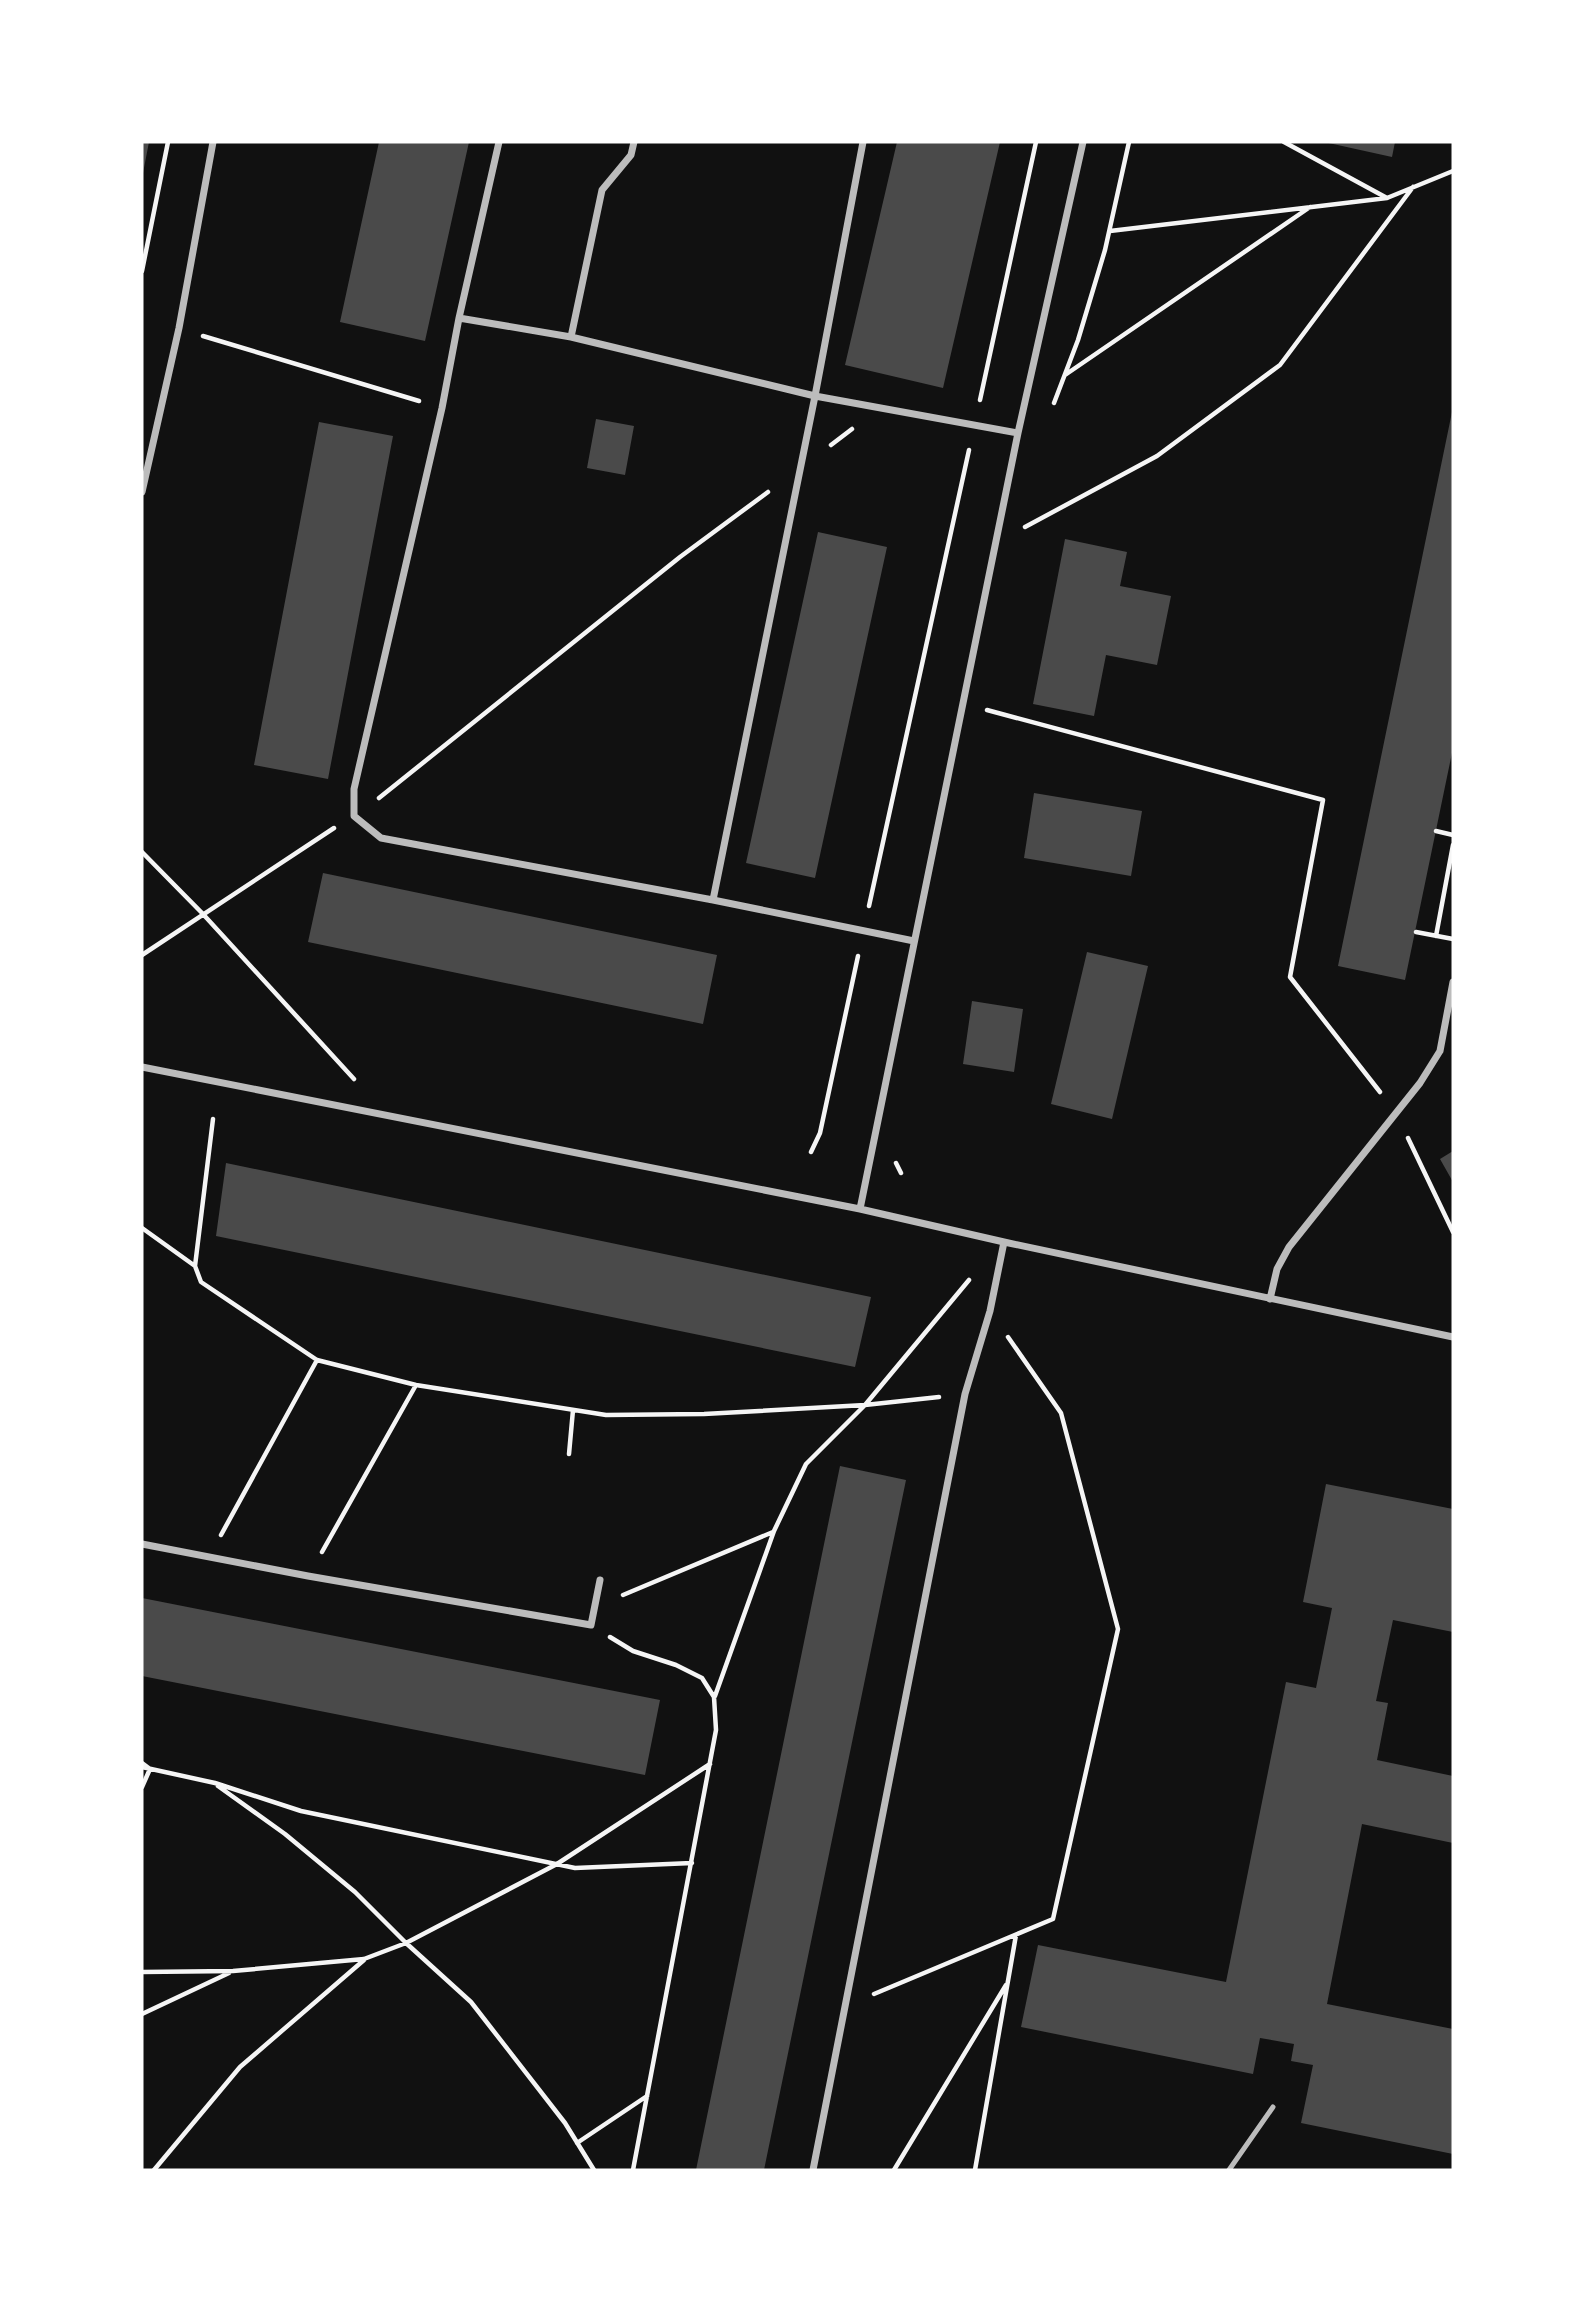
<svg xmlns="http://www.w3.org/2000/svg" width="1595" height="2312" font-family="Rubik,sans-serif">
<rect width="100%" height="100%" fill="#111"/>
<path fill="#4a4a4a" d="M142,142h7l-6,31h-1z
M379,142h90l-44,199 -85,-19z
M897,142h103l-57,246 -98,-23z
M1324,142h71l-3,15z
M1452,412l1,336 -48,232 -67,-14z
M596,419l38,7 -9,49 -38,-7z
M319,422l74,14 -65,343 -74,-14z
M818,532l69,15 -72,331 -69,-15z
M1065,539l62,13 -7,34 51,10 -14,69 -51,-10 -12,61 -61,-12z
M1034,793l108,18 -11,65 -107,-18z
M323,873l394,82 -14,69 -395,-82z
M1087,952l61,14 -36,153 -61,-15z
M972,1001l51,8 -9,63 -51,-8z
M1453,1151v31l-13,-23z
M226,1163l645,134 -16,70 -639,-131z
M840,1466l66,14 -142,690h-68z
M1326,1484l127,25v123l-60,-12 -17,81 12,2 -11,57 76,16v67l-91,-19 -35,180 126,25v125l-152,-31 12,-58 -22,-4 3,-17 -34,-6 -7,36 -232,-47 17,-82 188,37 60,-300 30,6 16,-80 -29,-6z
M142,1598l518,102 -15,75 -503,-99z"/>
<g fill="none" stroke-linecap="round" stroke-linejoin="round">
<path stroke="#f5f5f5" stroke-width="4.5" d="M1284,142l103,56 66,-27
M1110,231l277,-33
M142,271l26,-129
M203,336l216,65
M1065,375l245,-168
M980,400l56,-258
M1054,403l24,-63 27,-90 24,-108
M831,445l21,-16
M1025,527l132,-71 123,-91 133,-178
M987,710l336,90 -33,177 90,115
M379,798l301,-241 88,-65
M1436,831l17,4
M142,852l60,61 152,166
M869,906l100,-456
M1416,932l37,7
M1436,936l17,-91
M142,955l192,-127
M213,1119l-18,147 6,16 116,78 99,25 190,30 98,-1 161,-9 104,-125
M1408,1138l45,94
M811,1152l9,-19 38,-177
M896,1163l5,10
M142,1228l53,38
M569,1454l4,-44
M221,1535l96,-175
M322,1552l94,-167
M623,1595l150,-63
M610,1637l23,14 43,14 26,13 12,19 2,33 -83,440
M715,1696l59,-165 32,-67 59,-59 74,-8
M142,1763l8,6 -8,18
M142,1767l73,16 86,28 274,57 117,-5
M218,1786l67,48 70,58 51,51 65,59 94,121 29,47
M142,1972l91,-1 131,-12 42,-16 151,-79 153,-100
M874,1994l179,-75 65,-290 -57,-216 -53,-76
M142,2014l87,-41
M577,2143l70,-47
M154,2170l86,-103 124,-107
M894,2170l112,-185
M975,2170l41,-235"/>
<path stroke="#bcbcbc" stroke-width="5" d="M1229,2170l44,-63"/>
<path stroke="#bcbcbc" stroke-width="7" d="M499,142l-40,176 -17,90 -88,381v27l27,22 332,62 201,41
M459,318l112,19 244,59 203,37
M571,337l31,-147 29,-35 3,-13
M142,492l37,-164 34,-186
M713,900l102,-504 48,-254
M142,1067l718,142 144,33 449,95
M860,1209l158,-776 65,-291
M1270,1299l7,-30 12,-22 131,-164 20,-32 13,-69
M142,1544l166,32 283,49 9,-45
M813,2170l152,-776 25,-83 14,-69"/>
</g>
<rect width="1595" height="2312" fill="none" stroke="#ffffff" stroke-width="287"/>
</svg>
